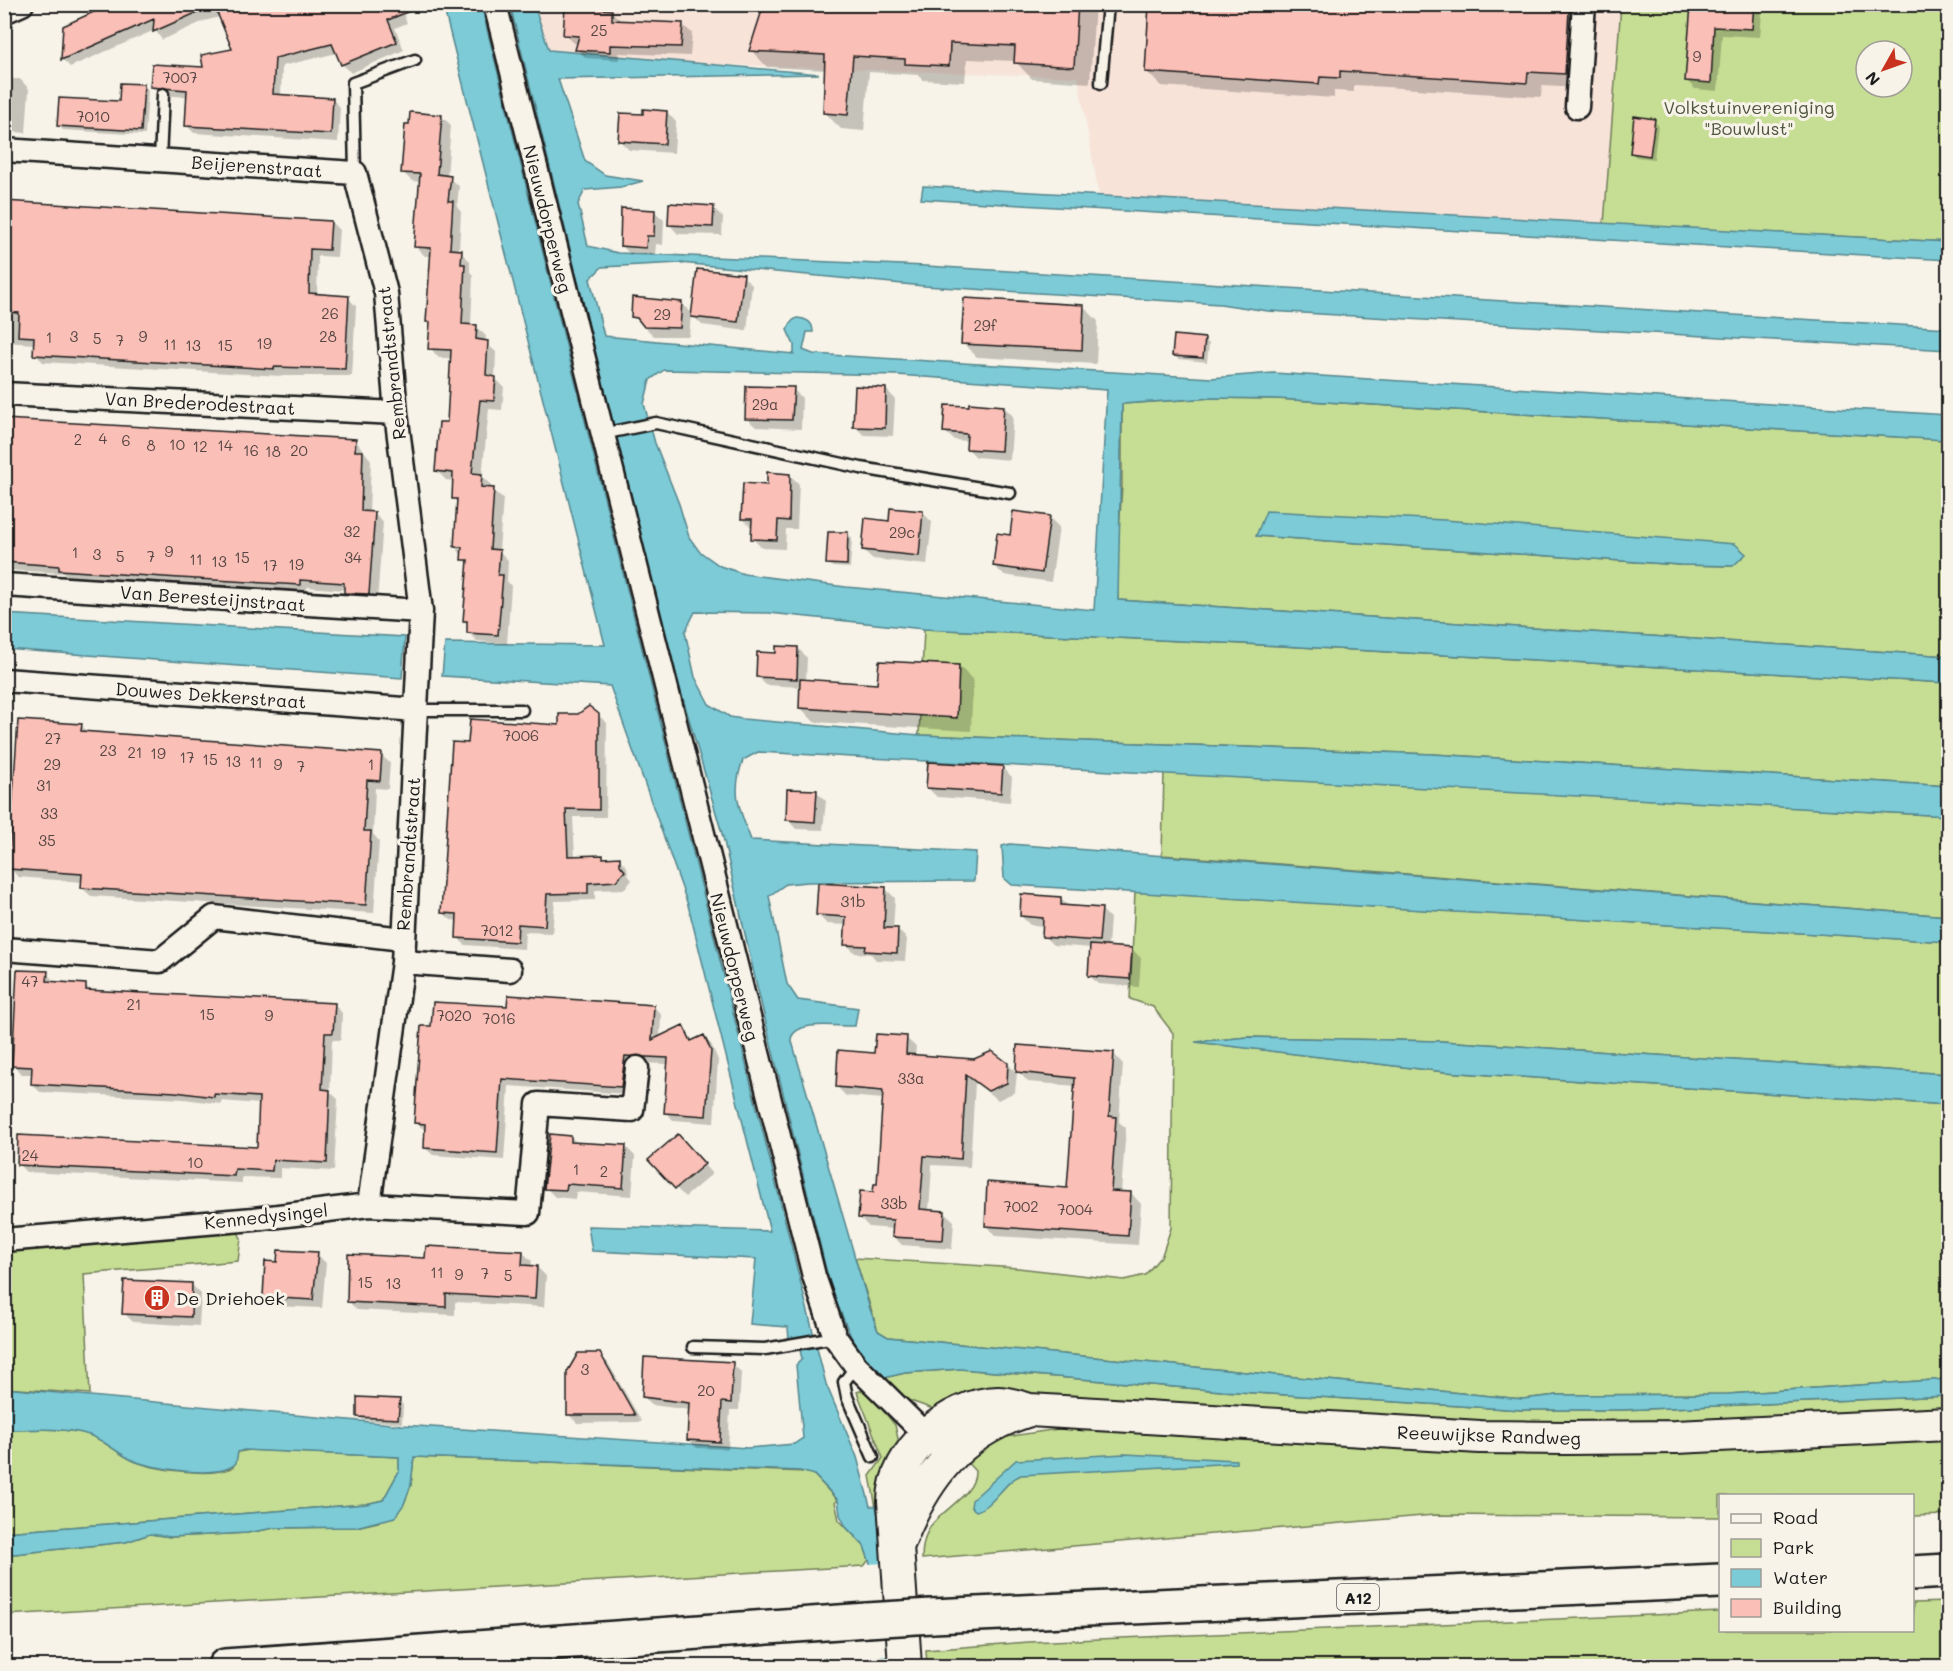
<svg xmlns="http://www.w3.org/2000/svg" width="1953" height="1671" font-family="Mali,sans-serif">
<rect width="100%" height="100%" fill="#f7f3e8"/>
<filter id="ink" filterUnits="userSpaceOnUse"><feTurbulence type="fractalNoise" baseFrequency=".0167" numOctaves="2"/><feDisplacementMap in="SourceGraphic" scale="12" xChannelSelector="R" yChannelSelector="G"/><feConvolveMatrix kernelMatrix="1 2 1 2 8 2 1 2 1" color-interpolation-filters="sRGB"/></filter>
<g filter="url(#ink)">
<path fill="#f8e3d9" d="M516,5h1105l-17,219 -505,-28 -21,-119 -546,-19z"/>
<path fill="#c6de94" stroke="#717d58" stroke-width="1.5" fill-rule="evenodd" d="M1899,4l49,6v232l-344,-18 17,-219zM1866,51h36v36h-36z
M1212,398l65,1 671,41v216l-830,-56 -1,-40 5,-74v-82zM1256,536l477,30 -53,-1z
M924,629l321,15 703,39v103l-515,-32 -514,-19z
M1164,772l784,44v100l-786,-61z
M1135,892l813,50v132l-507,-33 -193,-4 -50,5 247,30 503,33v274l-220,15 -170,1 -36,4 -634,-62 -10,-6 -23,-73 163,10 106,12 21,-5 17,-20 9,-27 2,-195 -20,-26 -23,-8z
M236,1229l5,9 -3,23 -154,13 6,120 -85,-6 -1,-139z
M960,1369l262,22 300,19h100l326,-14v14l-162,8 -250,5 -250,-11 -350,-2 -31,-11 -21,-21 21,-5z
M866,1389l29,36 4,18 -18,91 -11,-58 13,-18 -26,-66z
M1064,1428l446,25 221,-4 217,-11v77l-35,1 -1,-20h-192v21l-286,-2 -512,44c0,-12 2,-22 8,-32 12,-18 46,-32 45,-56l-12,-13 37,-20z
M5,1430c24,0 55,-3 79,3 18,5 31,19 48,27 21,10 81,18 101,7l5,-15 12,-2 149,7v14l-16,29 -17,4 -361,28z
M414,1457l392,15 8,3 24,26 -3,1 4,18 25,26 5,14 -5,6 -859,49v-60l121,-13 24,-8 21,3 76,-4 27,-5 82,-1 22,-5 26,-18 7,-19z
M1948,1602v61l-103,3h-918l-1,-16 103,-8 691,-30v18h192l1,-27z"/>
<path fill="#7bcbd7" stroke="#55858c" stroke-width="1.5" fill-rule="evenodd" d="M443,5h38l345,1379 31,73 13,49h6l4,21 9,139h-14l2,-18 -5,-79 -8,-23 -18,-19 -6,-12 -2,-15 -24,-25 -14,-4 -386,-14 -3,28 -7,19 -9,13 -39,10 -82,1 -27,5 -76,4 -21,-3 -24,8 -121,13v-23l361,-28 17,-4 16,-29v-14l-155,-7 -6,2 -2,11c-14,17 -87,6 -106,-4 -16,-8 -29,-22 -48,-26 -24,-6 -53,-3 -77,-3l-1,-42 398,37 346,23 46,-4 9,-6 -7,-73 6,-6 -4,-18 -9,-1 -1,-13 -38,-3 6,-65 -164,-8 -4,-25 182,5 -82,-326 -78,-219 -168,-10 3,-33 160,2z
M510,5h24l15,45 270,24 -261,5 27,82 20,14 38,6 -22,6 -36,3 -7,14 10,42 30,7 308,13 1022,62v22l-680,-39 -48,-7 -296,-18 -244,-23 -78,4 -12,12 14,57 190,18v-9l-7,-15 5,-9 5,-3c10,1 16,4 16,14h-6l-4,18 10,4 398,24 62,-5 675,42v25h-3l-668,-41 -65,-1 -90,6 -4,196 830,56v27l-703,-39 -321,-15 -155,-16 -74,-1 -10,20 10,45 14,27 21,13 13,2 176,16 514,19 515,32v30l-1190,-64 -15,8c-12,33 -4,48 8,80l225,12 -2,29 -166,1 -22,2 -17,12 18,88 11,16 60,8 -3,18c-17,1 -57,-7 -64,12l79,271 8,22 10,6 634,62 36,-4 170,-1 220,-15v17l-326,14h-100l-300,-19 -262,-22 -55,4 -21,5 -29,-32 -24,-56 -76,-312 -32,-141 -56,-194zM664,370l233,5 210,15 -13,220 -248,-23 -102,-13 -24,-8 -21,-15 -10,-14 -10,-33 -24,-61 -11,-39 6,-24z
M923,186l1025,56v18l-1027,-61z
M1266,511l179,9 290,24 11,10 -13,12 -53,-1 -424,-29z
M4,614l401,23 -3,41 -397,-29z
M1010,844l938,72v26l-936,-57 -8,-7 -2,-32z
M1248,1037l193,4 507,33v31l-503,-33 -250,-30z
M1125,1454l111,6v3l-215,12c-18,7 -26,31 -45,36l-5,-4 1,-7 44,-40z"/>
<path fill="#f7f3e8" d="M886,1563l6,93 -19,1 -6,-93z"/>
<path fill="#0003" d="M115,4h284l8,19 -12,5 9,22 -53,23 -8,-8 -6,-12 -55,13 -1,30 51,3 8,8 -2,35 -144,-9 -8,-8 2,-28 -28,-2 -8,-8 53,-19 29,-18 -14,-33 -16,4 -42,19 -7,-10 -85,37 -8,-8 2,-32z
M773,4h322l-5,79 -58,-4 -17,-18 -48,-2 -2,23 -42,-2 -5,-5 -49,-3 -5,59 -23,-2 -16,-16 1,-43 -59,-3 -16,-17z
M1151,4h390v6l28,2 15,15 -4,61 -38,-2 -1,11 -187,-12v7l-20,-1v7l-173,-12 -15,-15z
M1692,4h62l8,9 -2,24 -38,-2 -4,56 -23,-2 -8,-8z
M611,11l10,10 61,3 10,9 -2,23 -71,-3v7l-33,-2 -9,-9 2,-5 -5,-1 -9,-9z
M4,79h16l9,10 -3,44 -22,-2z
M144,85l4,5 -3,45 -82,-5 -4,-4 62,-23z
M667,112l9,10 -2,31 -45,-3 -9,-9 24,-25z
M441,116l10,9 -4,52 12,9 -2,21 4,5 -2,39 11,10v11l3,3 -2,51 5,1 10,9 -1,6 11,10 -1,26 9,9 -2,23 -13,-1 -7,67 9,9 -1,4 13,9 -4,53 9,9 -1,21 4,5 -4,58 -30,-3 -9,-9 1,-7 -5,-4 5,-55 -14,-20 3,-42 -5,-6 1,-17 -8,-1 -9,-9 12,-47 3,-66h-13l-9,-10 1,-23 -3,-4 4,-65h-7l-10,-10 6,-64 -9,-1 -10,-9z
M1654,121l4,4 -4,34 -18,-2 -4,-4z
M4,202l327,20 8,8 -2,27 -19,-1 -1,39 31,3 8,8 -4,70h-71l-238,-14 -8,-8v-10l-31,-2z
M713,208l10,9 -1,18 -44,-1 -9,-10z
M654,211l10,9 -1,25 -7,-1 -1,12 -24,-1 -9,-9z
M743,276l9,9 -5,46 -45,-6 -11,-11 -2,22h-35l-21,-20 49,-13 11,12z
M1084,307l14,14 -2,43 -119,-7 -14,-14z
M1204,339l5,5 -2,18 -29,-3 -4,-4z
M793,389l9,9 -1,31 -45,-2 -10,-9z
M886,389l9,10 -2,37 -29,-1 -10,-9z
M1004,407l9,9 -3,44 -34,-3 -9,-9 1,-7 -14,-1 -10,-9z
M4,427l351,13 16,20 -2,53h5l9,9 -6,80 -24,-2 -8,-10 -38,-3v5l-238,-14 -5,-5 -60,-3z
M790,475l9,9 -2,45h-11l-1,20 -23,-1 -9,-9 -1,-11 -9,-9 25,-33z
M923,513l9,9 -5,43 -54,-6 -10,-9 27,-27z
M1015,513l35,5 9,9 -8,55 -47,-7 -10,-9 17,-29z
M848,534l4,4 -2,30 -18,-1 -4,-4z
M798,648l9,10 -1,23 73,5 80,-20 14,14 -2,51 -157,-9 -14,-15 1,-20 -35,-2 -9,-9 20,-21z
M598,715l9,8 -1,94h-33l2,40 44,2 8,8 1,8 4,5 -7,9 -30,1v10l-40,1 -3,32 -27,-1 -1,17 -59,-4 -8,-8 1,-16 -7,-1 -9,-8 27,-167 91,-19z
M81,725l7,8 293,22 9,8 -2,26 -13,-1 -2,46 6,7 -5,72 -283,-17 -9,-8 1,-6 -65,-5 -8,-9z
M1002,767l10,10 -2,25 -73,-5 -9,-9z
M817,792l9,9 -3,29 -27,-1 -9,-10z
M886,889l9,9 -2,32h5l9,9 -2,22 -29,-1 -5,-6 -16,-1 -9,-9 1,-19 -20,-1 -10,-10z
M1061,899l8,8 32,2 9,9 -2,29 24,2 9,9 -2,29 -41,-3 -9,-9 2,-27 -38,-3 -9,-9v-10l-14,-1 -9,-9z
M47,973l8,10 30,2 6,6 243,13 8,9 -1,27h-9l-2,52 8,7 -4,72 -54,-3v10l-38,-1v6l-216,-11 -8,-8 241,-15 1,-45 -39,-3v3l-37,-5 -144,-7 -8,-8 1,-10h-11l-8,-8z
M654,1007l7,7 -1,24 23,-11 11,15 9,-5 8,7 7,16 -4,63 -41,-3 -7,-8 3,-48 -36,-1 -5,31 -119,-8 -5,74 -71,-5 -8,-7 1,-17 -10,-8 17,-95 75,-20z
M906,1038l10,9 -1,10 93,7 9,9 -2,19 -17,8 -23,-17 -5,84 -38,-2 -3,46 15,1 10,9 -2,28 -50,-4 -9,-9 1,-7 -25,-2 -9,-9 18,-32 6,-87 -38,-3 -9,-9 38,-32z
M1113,1053l10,11 -4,58 7,6 -5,65h10l10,11 -3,41 -142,-9 -10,-10 83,-37 7,-103 -48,-4 -10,-11z
M571,1137l6,6 49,4 9,9 -3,40 -56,-4 -1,7 -20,-2 -9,-9z
M687,1145l25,29 -27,23 -9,-9z
M522,1252l10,9 -1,6h6l9,9 -2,31 -89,-5v13l-98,-5 -9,-9 78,-41z
M317,1254l9,9 -4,45 -48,-2 -9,-9 14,-33z
M192,1285l9,9 -2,32 -66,-4 -9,-9z
M600,1355l8,8 34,59 -65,1 -8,-8z
M732,1364l9,8 -2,38h-9l-2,39 -31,-1 -9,-9 2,-29 -38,-5 -9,-9z
M399,1400l4,5 -1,18 -39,-3 -5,-4z"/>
<path fill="#fabfb6" stroke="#1c1c1c" stroke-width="1.5" d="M111,4h313v1l-36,15 9,22 -56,23 -9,-21 -57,14 -2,36 60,4 -2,36 -146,-8 2,-36 -37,-3 2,-23 51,3 -2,-12 31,-6 -18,-44 -61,27 1,-13 -93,41 2,-34z
M764,4h314l-4,63 -60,-4 1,-17 -65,-3 -1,23 -44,-2v-5l-52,-3 -5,59 -25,-2 2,-58 -76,-4z
M1149,4h377l-1,4 44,3 -4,63 -37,-2 -1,11 -187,-12v7l-20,-1 -1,7 -174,-12z
M1691,4h63l-2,25 -38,-2 -3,56 -26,-2z
M565,7l47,3v10l71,3 -2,24 -71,-2v7l-35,-2 4,-14 -16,-1z
M120,83l24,1 -3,47 -84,-5 2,-28 60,3z
M643,109l24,2 -2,33 -47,-3 2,-28 23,1z
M410,112l32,3 -5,59 14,2 -3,25h5l-3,48 12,1 -1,14h4l-3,60 15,1 -1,14 12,2 -2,34 10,2 -2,24 -14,-1 -8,73 10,1 -1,13 13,1 -4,61 10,1 -2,25h5l-5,60 -31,-2v-12h-4l5,-61h-7l1,-13h-8l3,-48h-5l1,-26 -18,-2 4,-49h8l4,-72 -23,-1 2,-27h-4l5,-74 -17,-1 6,-73 -19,-1 4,-49h4z
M1634,116l21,3 -5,37 -20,-3z
M4,201l327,20 -2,29 -19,-1 -1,44 40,3 -4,73 -71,-2v2l-241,-14 1,-18 -16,-1 1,-23 -15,-1z
M669,203l45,3 -1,21 -45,-2z
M621,208l34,2 -1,26h-7l-1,12 -26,-2z
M697,269l47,5 -6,48 -47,-5z
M632,297l50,5 -2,26 -36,-1 -7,-9 -6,-1z
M964,298l120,7 -2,45 -121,-6z
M1174,335l31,3 -2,20 -31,-2z
M746,386l48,1 -2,33 -47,-1z
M855,386l31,2 -1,40 -32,-1z
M969,403l35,3 -3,45 -35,-2 1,-15 -24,-2 2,-27 24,1z
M4,419l352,20 -1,12h8l-2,60 14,1 -6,82 -25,-1v-10l-44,-3v5l-121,-7 -120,-8v-4l-55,-4z
M767,472l23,2 -1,47 -11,-1 -1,20 -26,-1 1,-20h-11l2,-36 24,2z
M890,508l33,3 -4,45 -57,-6 3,-32 24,3z
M1013,511l37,5 -8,57 -49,-7 4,-33 13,2z
M828,532h20l-1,33 -21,-1z
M776,646l22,1 -1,32 -41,-2 1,-25 19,1z
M879,661l80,4 -2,53 -158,-10 1,-29 77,5z
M589,706l10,8v96l-33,-1 2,47 35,-1v3l17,-1v8l5,6 -9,10 -28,2v10l-41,1 -2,32 -27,-2 -1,18 -61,-4 1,-24 -16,-1 11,-171 16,1 2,-24 89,6v-11h19z
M18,720l64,4 -1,7 301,22 -2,28 -13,-1 -3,51h7l-5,74 -285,-17 1,-14 -74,-5z
M928,762l75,4 -2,27 -75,-5z
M787,789l30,1 -2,32 -29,-2z
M818,883l68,4 -2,41h14l-1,25 -32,-2 1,-5 -22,-1 2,-28 -30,-2z
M1021,894l40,3v8l41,3 -3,33 -57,-4 1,-19 -23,-2z
M1090,945l42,3 -2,31 -42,-3z
M17,970l31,1 -1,10 39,3v6l249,13 -2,30h-8l-3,56 8,1 -3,73 -54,-3 -1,11 -37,-2 -1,7 -217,-11 1,-30 239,12 2,-50 -45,-3v3l-39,-5 -144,-8 1,-17 -20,-1z
M508,995l146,10 -2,35 31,-15 8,16 13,-6 7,16 -5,65 -42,-3 4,-55 -43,-2 -4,31 -119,-8 -5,74 -73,-5 1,-24 -11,-1 7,-97h10l2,-24 74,4z
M876,1034l31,2 -1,18 68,5 18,-8 16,12 -1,20 -19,8 -22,-16 -5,84 -37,-3 -4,53 25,2 -2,29 -51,-3 1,-17 -35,-2 2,-27 13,1 1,-8h3l6,-93 -47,-4 2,-37 36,3z
M1017,1045l97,7 -5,64 7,1 -5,74 20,1 -3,44 -143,-10 2,-44 80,6 8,-110 -59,-6z
M550,1134l21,2v6l55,3 -3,43 -56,-4 -1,6 -22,-1z
M678,1134l27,30 -30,25 -27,-29z
M426,1246l97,5 -1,14 15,1 -2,33 -89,-5v13l-99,-5 1,-48 77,4z
M278,1250l40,2 -5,48 -50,-3 2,-36 12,1z
M124,1280l68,3 -1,34 -69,-3z
M578,1353h22l35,62h-68v-43z
M644,1357l89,5 -2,41 -9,-1 -2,40 -33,-2 2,-37 -47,-6z
M357,1397l43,2 -2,20 -41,-2z"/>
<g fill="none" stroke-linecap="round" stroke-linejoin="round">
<g stroke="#1c1c1c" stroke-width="15">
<path id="lane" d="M1101,83l7,-79
M160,160l3,-66
M355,173l-2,-90 62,-23
M602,434l54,-11 205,45 149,25
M417,710h105
M693,1347l72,2 70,-12
M856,1366l-12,16 3,15 26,60"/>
</g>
<g stroke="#1c1c1c" stroke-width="27">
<path id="street" d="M495,4l319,1272 21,61 21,29 81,80
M4,12l18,-8
M1577,107l7,-103
M4,150l351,23 31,120 10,120 25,198 -18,351 -34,243
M4,394l392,19
M4,585l417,26
M4,680l413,30
M4,949l156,12 54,-44 189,22
M403,962l107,8
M4,1240l250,-21 115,-14 159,8 10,-109 94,6 5,-42"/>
</g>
<g stroke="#1c1c1c" stroke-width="36">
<path id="secondary" d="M899,1542c26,-65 60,-110 130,-132
M905,1666l-11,-165c0,-49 56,-97 104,-98 10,0 21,4 32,7l450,27 86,1 110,-1 272,-13"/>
</g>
<g stroke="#1c1c1c" stroke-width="38">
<path id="highway" d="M1912,1573l36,-2
M932,1616l788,-35
M225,1666l642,-46"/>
</g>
<use href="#lane" stroke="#f7f3e8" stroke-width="10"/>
<use href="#street" stroke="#f7f3e8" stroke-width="22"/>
<use href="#secondary" stroke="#f7f3e8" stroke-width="32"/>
<use href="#highway" stroke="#f7f3e8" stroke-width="33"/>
<g stroke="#1c1c1c" stroke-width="38" stroke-linecap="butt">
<path id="highway-bridge" d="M867,1620l65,-4"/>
</g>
<use href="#highway-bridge" stroke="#f7f3e8" stroke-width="33"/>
</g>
</g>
<defs>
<g id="building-disc" transform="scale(1.35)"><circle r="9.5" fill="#c8321e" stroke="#f7f3e8"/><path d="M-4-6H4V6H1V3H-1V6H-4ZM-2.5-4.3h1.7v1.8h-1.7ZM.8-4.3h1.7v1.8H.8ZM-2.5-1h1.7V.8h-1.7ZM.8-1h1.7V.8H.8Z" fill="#fff"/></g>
</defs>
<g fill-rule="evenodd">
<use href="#building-disc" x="157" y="1298"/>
</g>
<g text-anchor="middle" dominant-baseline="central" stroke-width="6" stroke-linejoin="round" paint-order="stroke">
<g font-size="15" fill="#544542">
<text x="599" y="30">25</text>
<text x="1697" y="56">9</text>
<text x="180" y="77">7007</text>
<text x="93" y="116">7010</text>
<text x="330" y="313">26</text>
<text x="662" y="314">29</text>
<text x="985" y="325">29f</text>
<text x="74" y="336">3</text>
<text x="143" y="336">9</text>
<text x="328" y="336">28</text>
<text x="49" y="337">1</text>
<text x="97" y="338">5</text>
<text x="120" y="340">7</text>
<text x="264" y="343">19</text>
<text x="170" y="344">11</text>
<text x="193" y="345">13</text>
<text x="225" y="345">15</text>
<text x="765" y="404">29a</text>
<text x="103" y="438">4</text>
<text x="78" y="439">2</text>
<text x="126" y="440">6</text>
<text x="177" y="444">10</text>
<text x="151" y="445">8</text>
<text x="225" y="445">14</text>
<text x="200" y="446">12</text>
<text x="251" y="450">16</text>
<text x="299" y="450">20</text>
<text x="273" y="451">18</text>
<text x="352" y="531">32</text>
<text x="902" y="532">29c</text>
<text x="169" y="551">9</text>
<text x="75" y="552">1</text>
<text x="97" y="554">3</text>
<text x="120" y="556">5</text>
<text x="151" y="556">7</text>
<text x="242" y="557">15</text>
<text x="353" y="557">34</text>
<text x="196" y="559">11</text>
<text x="219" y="561">13</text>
<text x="296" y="564">19</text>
<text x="270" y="565">17</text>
<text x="521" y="735">7006</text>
<text x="53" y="738">27</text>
<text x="108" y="750">23</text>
<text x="135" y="752">21</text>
<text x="158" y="753">19</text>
<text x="187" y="757">17</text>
<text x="210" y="759">15</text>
<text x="233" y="761">13</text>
<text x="256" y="762">11</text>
<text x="52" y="764">29</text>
<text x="278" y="764">9</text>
<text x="371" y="764">1</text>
<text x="301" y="766">7</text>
<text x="44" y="785">31</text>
<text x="49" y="813">33</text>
<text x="47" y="840">35</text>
<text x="853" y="901">31b</text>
<text x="497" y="930">7012</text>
<text x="30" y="981">47</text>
<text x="134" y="1004">21</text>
<text x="207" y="1014">15</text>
<text x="269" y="1015">9</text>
<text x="454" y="1015">7020</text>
<text x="499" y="1018">7016</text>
<text x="911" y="1078">33a</text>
<text x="30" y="1155">24</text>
<text x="195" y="1162">10</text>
<text x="576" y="1169">1</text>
<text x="604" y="1171">2</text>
<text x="894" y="1203">33b</text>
<text x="1021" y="1206">7002</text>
<text x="1075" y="1209">7004</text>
<text x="437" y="1272">11</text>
<text x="485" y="1273">7</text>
<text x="459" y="1274">9</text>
<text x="508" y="1275">5</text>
<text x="365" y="1282">15</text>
<text x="393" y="1283">13</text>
<text x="585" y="1369">3</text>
<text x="706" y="1390">20</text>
</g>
<rect fill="#f7f3e8" stroke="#5e5c59" stroke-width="1.5" x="1337" y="1584" width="42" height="26" rx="4.5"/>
<g font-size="16" font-weight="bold" fill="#1c1c1c">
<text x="1358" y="1597">A12</text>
</g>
<g font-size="18" fill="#4f5640" stroke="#f7f3e8">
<text x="1749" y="107">Volkstuinvereniging<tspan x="1749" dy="21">"Bouwlust"</tspan></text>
</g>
<g font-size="18" fill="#1c1c1c" stroke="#f7f3e8">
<text transform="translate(257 166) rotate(4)">Beijerenstraat</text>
<text transform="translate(548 219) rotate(76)">Nieuwdorperweg</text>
<text transform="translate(391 363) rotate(-96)">Rembrandtstraat</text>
<text transform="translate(200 403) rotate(3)">Van Brederodestraat</text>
<text transform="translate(213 598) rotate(4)">Van Beresteijnstraat</text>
<text transform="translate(211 695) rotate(4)">Douwes Dekkerstraat</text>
<text transform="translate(408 854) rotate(-86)">Rembrandtstraat</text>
<text transform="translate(735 967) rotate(76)">Nieuwdorperweg</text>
<text transform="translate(266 1216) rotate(-6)">Kennedysingel</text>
<text transform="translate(1489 1435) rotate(2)">Reeuwijkse Randweg</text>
</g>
<g font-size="18" fill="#1c1c1c" stroke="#f7f3e8" text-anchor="start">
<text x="176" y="1298">De Driehoek</text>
</g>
</g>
<rect width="1953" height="1671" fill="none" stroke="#f7f3e8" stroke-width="24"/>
<rect x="12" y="12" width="1929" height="1647" fill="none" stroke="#1c1c1c" stroke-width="2" filter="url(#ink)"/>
<rect x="1719" y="1494" width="195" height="138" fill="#f7f3e8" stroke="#9f9d96" stroke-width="1.5"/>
<rect x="1731" y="1514" width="30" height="9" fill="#f7f3e8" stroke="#9f9d96" stroke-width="1.5"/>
<text x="1773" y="1524" font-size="18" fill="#1c1c1c">Road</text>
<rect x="1731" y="1539" width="30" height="18" fill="#c6de94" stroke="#9f9d96" stroke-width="1.5"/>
<text x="1773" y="1554" font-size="18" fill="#1c1c1c">Park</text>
<rect x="1731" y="1569" width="30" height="18" fill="#7bcbd7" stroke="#9f9d96" stroke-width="1.5"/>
<text x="1773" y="1584" font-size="18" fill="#1c1c1c">Water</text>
<rect x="1731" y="1599" width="30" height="18" fill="#fabfb6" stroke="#9f9d96" stroke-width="1.5"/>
<text x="1773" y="1614" font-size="18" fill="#1c1c1c">Building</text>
<g transform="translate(1884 69) rotate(230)"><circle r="28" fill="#f7f3e8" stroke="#9f9d96" stroke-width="1.5"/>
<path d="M0-4.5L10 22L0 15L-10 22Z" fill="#c8321e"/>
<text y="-9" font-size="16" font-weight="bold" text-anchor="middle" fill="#1c1c1c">N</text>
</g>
</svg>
